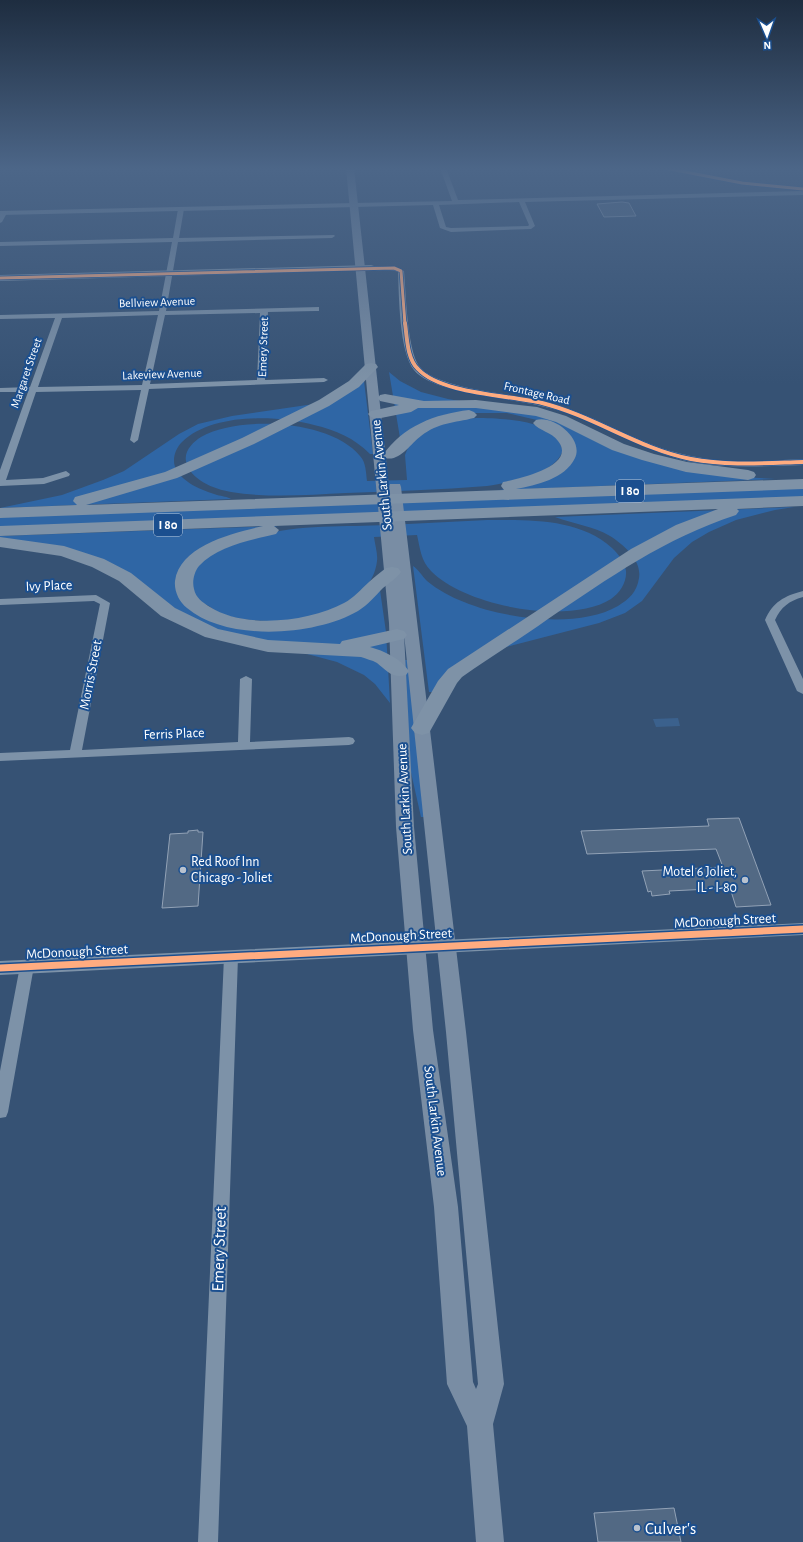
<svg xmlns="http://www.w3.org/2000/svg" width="803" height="1542" font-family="'Alegreya Sans',sans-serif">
<rect width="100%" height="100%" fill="#365274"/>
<path fill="#2f66a5" d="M389,372l11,9 21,11 27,7 98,17 61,28 134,33 34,2 -276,11 26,-5 49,-29 -33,-35 -34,-8h-34l-73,25z
M364,381l9,73h-3c-16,-16 -34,-24 -56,-29 -37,-10 -102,-12 -132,17 -6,6 -10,16 -7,25 7,16 27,23 42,28 5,1 11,2 14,4l-231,9 62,-13 41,-15 21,-9 55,-37 19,-10 34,-8 82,-12z
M477,418c20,0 69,2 81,21 2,3 3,8 5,11 -8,25 -53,32 -76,36 -47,4 -94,5 -141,7 -38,2 -78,5 -115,-1 -17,-3 -41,-12 -45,-31 -2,-10 7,-19 15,-24 38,-22 130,-17 159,19 6,6 6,17 7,25l40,-1 -2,-25 4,-10 23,-18 28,-8z
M803,488v10l-803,29v-10z
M794,507l-19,3 -39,10 -27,12 -17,10 -18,16 -32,43 -17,12 -26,10 -93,24 -72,45h-5l-16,-126c5,3 9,10 14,15 11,9 24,16 37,21 41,17 114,27 154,4 11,-7 19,-14 21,-28 3,-18 -15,-33 -29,-42 -17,-10 -36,-12 -55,-19z
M487,520c42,0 92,-2 125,28 6,6 13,14 14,23 1,11 -6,22 -15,28 -43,27 -146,7 -180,-28 -10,-10 -11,-23 -14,-36l-43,2c1,8 4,17 3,24 -7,60 -111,69 -155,53 -5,-2 -9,-5 -13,-8 -7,-3 -17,-10 -18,-19 -2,-22 21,-34 39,-41 9,-3 18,-7 28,-10 40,-12 88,-9 130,-11 33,-2 66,-3 99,-5z
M278,526l-20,4 -70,33 9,49 89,17 94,-39 6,42 4,71 -15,-19 -11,-9 -27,-13 -112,-30 -31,-10 -76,-53 -118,-30v-3z
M405,660h3l17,157h-4l-11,-49z"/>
<path fill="#3b618d" d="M678,718l2,8 -24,1 -3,-8z"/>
<path fill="#526984" stroke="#92a2b6" d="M622,202l7,1 7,13 -32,1 -7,-13z
M739,818l32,87 -35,2 -6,-19 -61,3 1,3 -18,2 -1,-5 -3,1 -6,-21 81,-4 -7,-18 -129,5 -6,-23 128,-5 -2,-7z
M198,830v2h5l-5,74 -36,2 8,-74 18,-1v-2z
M674,1508l7,34h-83l-4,-29z"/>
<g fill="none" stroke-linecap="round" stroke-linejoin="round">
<path fill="#7d92a8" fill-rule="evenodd" d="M440,168h6l12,32 345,-9v4l-278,7 10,24 -4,3 -80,3 -11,-4 -7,-23 -79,2 -3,-2 3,-2 98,-2zM519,202l10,23 -1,1 -77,2 -5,-1 -7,-22z
M181,207l3,2 -5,29 155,-3 1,1 -3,2 -154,4 -12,69 153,-4v4h-3l-48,1 -3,68 59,-2 4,2 -4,2 -175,7 -11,51 -4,3 -4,-3 11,-50 -105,2 -30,88 37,-2 23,-7 4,3 -1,2 -25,8 -44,2v-16l28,-78h-28v-4l30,-1 25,-69 -55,1v-4l159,-4 13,-69 -172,4v-4l173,-4 5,-29zM260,313l-3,67 -107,4 15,-69zM158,315l-16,70 -104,2 24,-69z
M2,212l5,1 -5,9 -2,1v-8z
M394,266l10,5c2,22 3,78 15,95 17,23 94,28 121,34 53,12 98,46 151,56 37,8 75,5 112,3v6c-37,1 -75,4 -112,-3 -41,-9 -77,-31 -116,-46 -29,-11 -60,-15 -91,-20 -20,-4 -57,-10 -70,-26 -15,-18 -15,-75 -16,-98 -10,-4 -23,1 -30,-4l3,-2z
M803,591v6c-14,4 -22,10 -28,23l28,59v15l-6,-3 -32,-71c8,-18 19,-24 38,-29z
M96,595l14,8 -28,147 156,-8 2,-63 6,-3 6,3 -2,63 99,-5 4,1 2,3 -2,3 -4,1 -349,16v-8l70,-3 30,-146 -6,-3 -94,4v-6z
M231,952l5,1 2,4 -20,585h-20l26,-585 2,-4z
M27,961l5,1 2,4 -26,146 -2,5 -6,1v-47l20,-105 2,-4z"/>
<path fill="#7d92a8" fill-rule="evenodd" d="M354,203h3v4l-357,8v-4z
M371,265l3,1 1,2 -1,2 -374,11v-6z
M803,923v12l-803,40v-14z"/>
<path fill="#798da4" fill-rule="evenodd" d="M346,168h8l35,319 1,-3h10l1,3 65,545 38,352 -11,40 11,118h-28l-9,-116 -20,-42 -13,-177 -21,-177 -17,-203 -7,-204zM404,634l42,398 32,352 -2,5 -3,-7 -15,-175 -25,-177 -19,-203z"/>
<path fill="#7e92a7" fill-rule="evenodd" d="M371,363l5,1 2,3 -19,20 -30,19 -75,38 -77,34 -91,27 418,-15 -3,-4 2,-4c14,-3 75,-16 55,-41 -6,-9 -19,-10 -25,-18l3,-3c18,-5 48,19 39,38 -10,21 -39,27 -59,31l287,-10v10l-803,29v-10l77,-3 -4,-4 2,-4 90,-25 77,-34 77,-38 30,-19 17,-17z
M385,394l39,7 52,-1 61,7 29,9 58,28 30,10 33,8 61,8 6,2 2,3 -2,3 -6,2 -62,-8 -44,-12 -30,-10 -56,-28 -20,-6 -60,-8h-58l-7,4 -35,7 -5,-2 -3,-3 3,-3 28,-6 -19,-4 -2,-3 2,-3z
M469,410l5,2 3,3 -3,3c-20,5 -35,4 -53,18 -11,8 -21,26 -36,22l-2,-3c20,-29 52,-41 86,-45z
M803,496v10l-66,3 2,2 -3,4c-71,23 -127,63 -188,104 -28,20 -58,38 -86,58l-5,6 -28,50 -7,2 -7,-2 -4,-5 27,-47 10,-12 183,-120 45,-24 42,-16 -444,17 5,4 -3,4c-25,6 -59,12 -77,32 -5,6 -7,16 -5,23 2,9 8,13 16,18 34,22 99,15 134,-4 10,-5 17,-14 25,-21 5,-5 11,-9 17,-14l6,-1 6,1 3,4c-5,7 -12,11 -18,16 -8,8 -15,17 -25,23 -43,25 -131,31 -171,-3 -8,-6 -13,-17 -12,-27 5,-36 58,-48 88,-55l-263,10v-10z
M0,537l64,9 40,13 27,14 44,35 43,21 50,11 72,4 2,-3 55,-12 7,2 3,4 -3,4 -34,8c14,4 30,11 39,24l-3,4c-13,4 -19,-4 -29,-12 -5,-3 -11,-4 -16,-6l-93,-5 -63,-15 -44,-21 -42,-35 -27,-14 -31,-11 -61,-9z"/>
<g stroke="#1b4f8f" stroke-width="4.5">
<path id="cycleway-far2" d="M665,168l77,15 61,6
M0,278l394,-10 7,3 4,53"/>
</g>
<g stroke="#1b4f8f" stroke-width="5.5">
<path id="cycleway-far1" d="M405,323c2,14 2,36 13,46 23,25 91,26 124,34 52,13 97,46 149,56 37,7 75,4 112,3"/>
</g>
<g stroke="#1b4f8f" stroke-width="10">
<path id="cycleway" d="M0,968l803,-39"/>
</g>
<use href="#cycleway-far2" stroke="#ffac80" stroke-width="3"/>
<use href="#cycleway-far1" stroke="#ffac80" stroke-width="4"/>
<use href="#cycleway" stroke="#ffac80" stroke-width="7"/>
</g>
<linearGradient id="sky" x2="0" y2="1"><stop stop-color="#1e2d40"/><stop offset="0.44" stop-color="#4c6688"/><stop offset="1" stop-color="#4c6688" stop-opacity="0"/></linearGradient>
<rect width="803" height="384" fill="url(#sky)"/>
<g fill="#b9c2ce" stroke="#1b4f8f" stroke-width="1.5">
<circle cx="183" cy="870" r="4"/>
<circle cx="745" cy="880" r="4"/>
<circle cx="637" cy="1528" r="4"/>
</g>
<g text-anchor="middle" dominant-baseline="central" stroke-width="4" stroke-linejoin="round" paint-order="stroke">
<g font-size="12" fill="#fff" stroke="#1b4f8f">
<text transform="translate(157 302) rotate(-2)">Bellview Avenue</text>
<text transform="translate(263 347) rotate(-88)">Emery Street</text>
<text transform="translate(26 373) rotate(-71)">Margaret Street</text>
<text transform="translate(162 374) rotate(-2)">Lakeview Avenue</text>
<text transform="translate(537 393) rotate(13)">Frontage Road</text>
</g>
<g fill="#1b4f8f" stroke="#bbcadd" stroke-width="1">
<rect x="616" y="480" width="28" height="22" rx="3"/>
<rect x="154" y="514" width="28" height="22" rx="3"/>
</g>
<g font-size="13" font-weight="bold" fill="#fff">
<text x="630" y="491">I 80</text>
<text x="168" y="525">I 80</text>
</g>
<g font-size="14" fill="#fff" stroke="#1b4f8f">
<text transform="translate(382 475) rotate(-96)">South Larkin Avenue</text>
<text transform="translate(49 586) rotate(-2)">Ivy Place</text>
<text transform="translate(91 675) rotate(-79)">Morris Street</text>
<text transform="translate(174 734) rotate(-2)">Ferris Place</text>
<text transform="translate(405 799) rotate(-93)">South Larkin Avenue</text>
<text transform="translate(725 921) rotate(-3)">McDonough Street</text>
<text transform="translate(401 936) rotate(-3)">McDonough Street</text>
<text transform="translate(77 952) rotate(-3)">McDonough Street</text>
<text transform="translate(435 1121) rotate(83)">South Larkin Avenue</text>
</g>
<g font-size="14" fill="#fff" stroke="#1b4f8f" text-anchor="start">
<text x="191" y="862">Red Roof Inn<tspan x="191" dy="16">Chicago - Joliet</tspan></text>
<text x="737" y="872" text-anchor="end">Motel 6 Joliet,<tspan x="737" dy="16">IL - I-80</tspan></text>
</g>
<g font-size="17" fill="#fff" stroke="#1b4f8f">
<text transform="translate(219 1249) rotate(-88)">Emery Street</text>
</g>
<g font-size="17" fill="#fff" stroke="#1b4f8f" text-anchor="start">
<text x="645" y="1528">Culver's</text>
</g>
</g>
<g transform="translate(767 36) rotate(178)" stroke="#1b4f8f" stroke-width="3" paint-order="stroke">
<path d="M0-3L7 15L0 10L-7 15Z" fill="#ffffff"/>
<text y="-6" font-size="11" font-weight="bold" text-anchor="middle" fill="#ffffff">N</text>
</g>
</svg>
